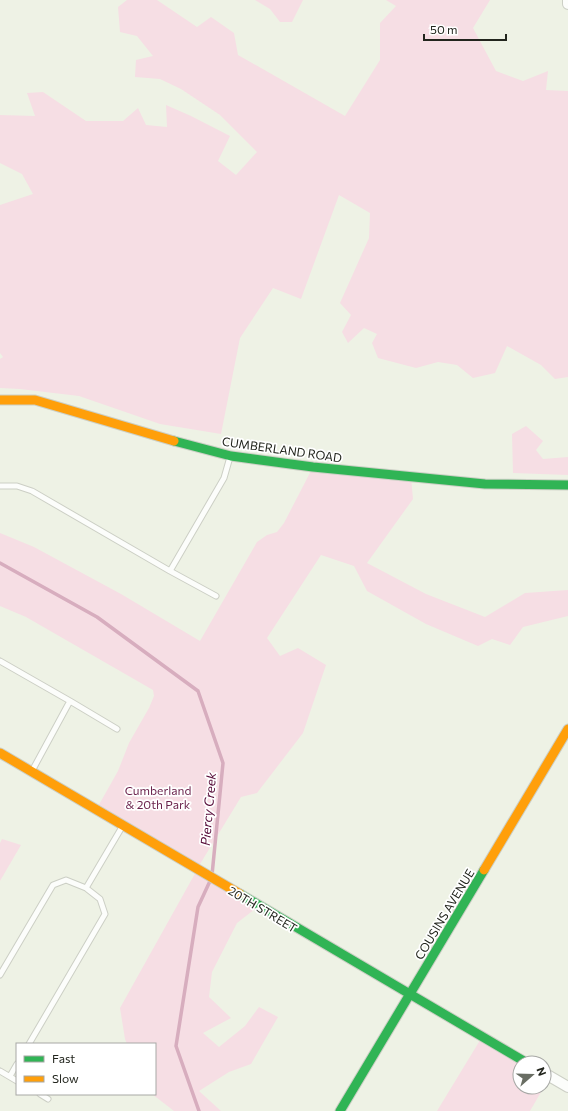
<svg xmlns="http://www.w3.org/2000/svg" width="568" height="1111" font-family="Commissioner,sans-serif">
<rect width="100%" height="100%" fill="#eef2e5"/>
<path fill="#f6dee4" d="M127,0h30l40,27 14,-10 23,16 4,22 107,61 35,-56v-37l16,-17 -10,-6h104l-17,28 23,43 27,10 25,-10 -2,19 22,1v286l-13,2 -14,-14 -34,-19 -12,27 -22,5 -16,-13 -19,-3 -22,6 -38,-10 -6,-15 5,-9 -13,-6 -16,15 -6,-11 9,-17 -11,-12 29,-65 1,-25 -31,-18 -38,104 -28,-11 -33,50 -19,96 -61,-10 -81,-28 -59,-7 -20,-1v-29l3,-2 -3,-4v-148l33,-11 -11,-20 -22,-11v-48l35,1 -8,-23 16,-1 43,29h37l15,-13 8,17 21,2 -1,-22 25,11 39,20 -12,25 18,14 21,-23 -37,-37 -39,-26 -21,-10 -25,-2 1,-17 17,-4 -16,-20 -17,-4 -2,-25z
M255,0h48l-11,22h-12l-10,-13z
M526,426l17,15 -7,9 7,9 25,-2v18l-55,-2 -1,-39z
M313,467l98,10 2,22 -46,64 59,31 59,23 40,-24 43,-3v26l-45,11 -13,18 -18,-6 -14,7 -52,-22 -59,-33 -13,-25 -33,-11 -54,83 13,18 18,-8 28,17 -23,68 -46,60 -16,4 -44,72 62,37 -22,17 -25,49 -3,25 22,21 -28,15 16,14 26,-21 14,-19 19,10 -27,47 -22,8 -30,19 22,20h-47l-22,-17h3v-50h-28l-2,-5 -5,-31 77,-138 -101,-60 22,-39 11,-28 20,-35 5,-12 -1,-6 -127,-73 -26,-11v-73l34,14 87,47 79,47 57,-99 10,-7 10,-3 7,-9z
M2,839l19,6 -21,36v-38z
M482,1037l38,26v24h24l-14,24h-93z"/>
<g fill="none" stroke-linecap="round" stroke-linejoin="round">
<path stroke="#d7adbe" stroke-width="3.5" d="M0,563l97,54 101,74 25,72 -11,112
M199,1111l-23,-65 22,-139 12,-26"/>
<g stroke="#cccfc5" stroke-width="7">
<path id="lane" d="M0,486h17l15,5 138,80 46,25
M170,571l54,-93 6,-21
M0,661l70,40
M32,771l38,-70 47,28
M86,888l36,-61
M0,975l53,-90 13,-5 20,8 14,11 5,15 -76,130
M0,1071l17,10
M10,1076l7,-12
M40,1094l8,5"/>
</g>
<g stroke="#cccfc5" stroke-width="12">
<path id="street" d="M568,1v3
M544,1073l24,14"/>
</g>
<g stroke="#cccfc5" stroke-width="11">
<path id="fast" d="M174,441l57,15 82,11 172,17 83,1
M240,894l287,169
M340,1111l144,-241"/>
</g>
<g stroke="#cccfc5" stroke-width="11">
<path id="slow" d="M0,400h35l139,41
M0,753l240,141
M484,870l84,-141"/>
</g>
<use href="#lane" stroke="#fcfdfb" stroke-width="5"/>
<use href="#street" stroke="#fcfdfb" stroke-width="10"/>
<use href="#fast" stroke="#30b455" stroke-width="9"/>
<use href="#slow" stroke="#ff9f0a" stroke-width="9"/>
</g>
<g text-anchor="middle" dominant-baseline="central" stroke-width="3.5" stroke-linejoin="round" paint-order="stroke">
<g font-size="12" fill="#22251d" stroke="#fff">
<text transform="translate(282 449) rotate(8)">CUMBERLAND ROAD</text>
<text transform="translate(263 909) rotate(31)">20TH STREET</text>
<text transform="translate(444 914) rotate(-59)">COUSINS AVENUE</text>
</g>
<g font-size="12" fill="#681f49" stroke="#fff">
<text x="158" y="790">Cumberland<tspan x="158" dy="14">&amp; 20th Park</tspan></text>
</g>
<g font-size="13" font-style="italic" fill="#570d3a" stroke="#fff">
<text transform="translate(208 809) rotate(-85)">Piercy Creek</text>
</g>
</g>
<rect x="16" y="1043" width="140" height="52" fill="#ffffff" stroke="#a7a8a5"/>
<rect x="24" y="1056" width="20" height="6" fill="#30b455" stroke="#a7a8a5"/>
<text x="52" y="1063" font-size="12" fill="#22251d">Fast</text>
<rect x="24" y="1076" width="20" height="6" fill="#ff9f0a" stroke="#a7a8a5"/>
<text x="52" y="1083" font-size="12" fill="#22251d">Slow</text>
<g transform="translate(532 1075) rotate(70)"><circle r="19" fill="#ffffff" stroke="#a7a8a5"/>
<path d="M0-3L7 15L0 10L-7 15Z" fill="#696d63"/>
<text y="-6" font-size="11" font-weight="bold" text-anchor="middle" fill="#22251d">N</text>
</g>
<path d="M424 34v6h82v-6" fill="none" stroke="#22251d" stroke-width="2"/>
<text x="430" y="34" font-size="12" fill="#22251d" stroke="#ffffff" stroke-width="3" paint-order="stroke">50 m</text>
</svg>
